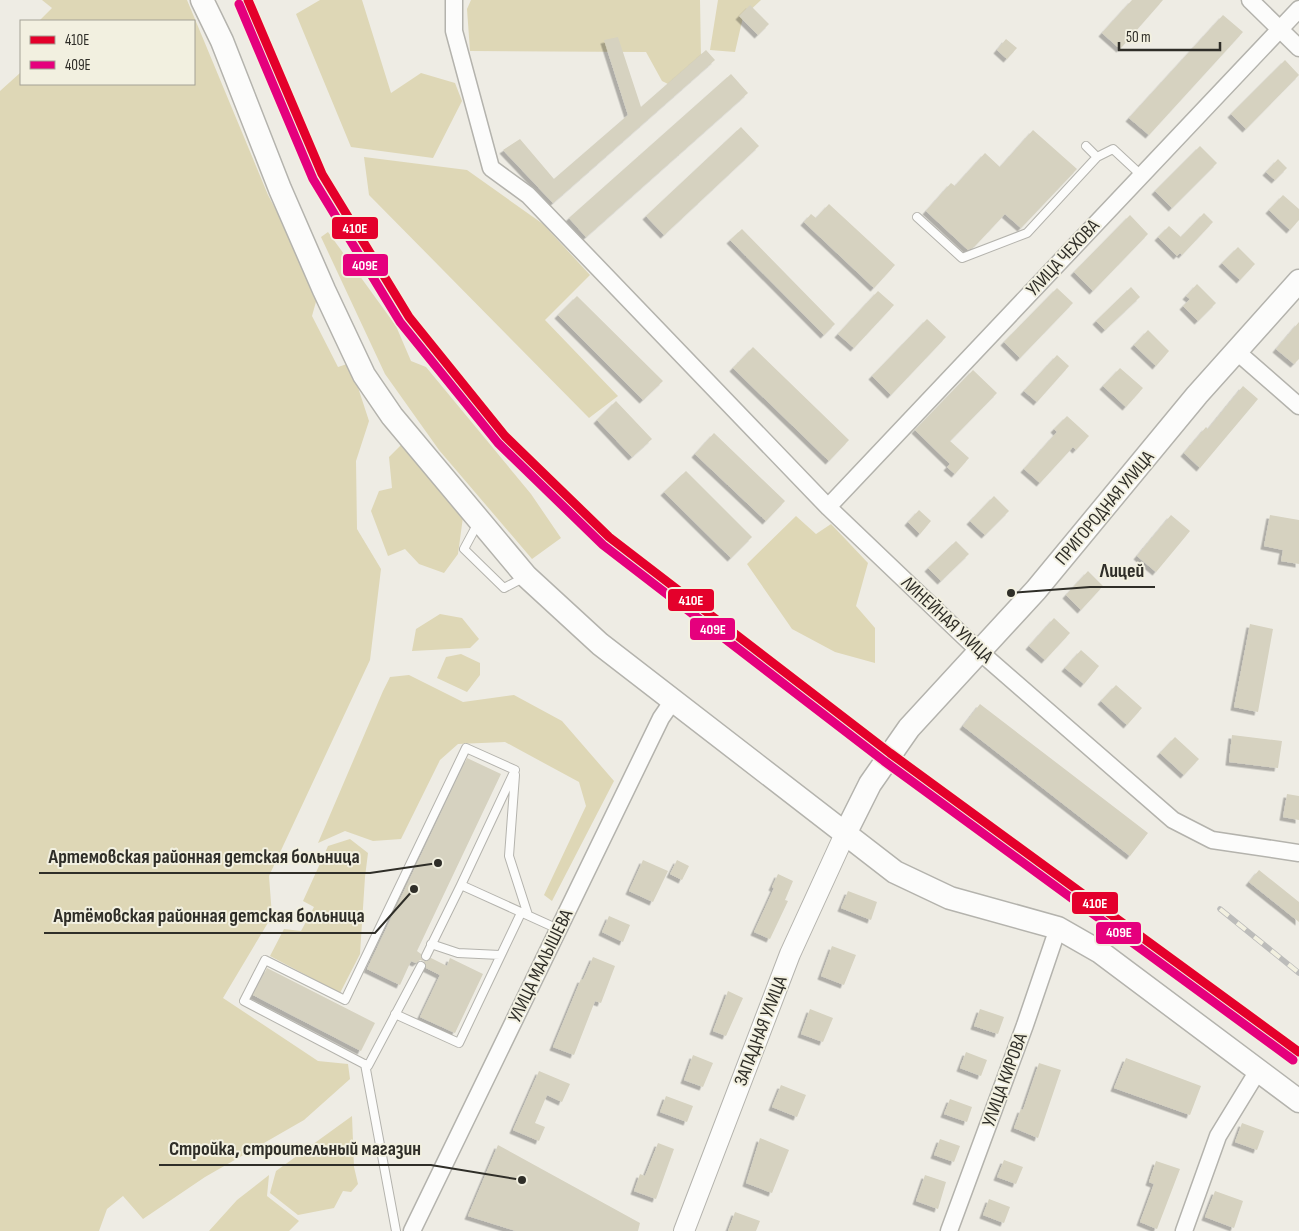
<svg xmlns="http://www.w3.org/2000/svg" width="1299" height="1231" font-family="'Sofia Sans Condensed',sans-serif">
<defs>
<filter id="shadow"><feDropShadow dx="-3.5" dy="3.5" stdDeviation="0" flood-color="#0004"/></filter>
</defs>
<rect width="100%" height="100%" fill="#eeece4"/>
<path fill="#ded7b6" d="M42,0h145l81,195 51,96 -7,25 26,51 12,-4 19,58 -13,40 1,68 24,40 -11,91 -101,216 3,40 -49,82 95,63 30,3 2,15 -46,41 -99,57 -62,42 -20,-23 -16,13 -8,22h-99v-1140l20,-18 1,-4v15h173v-63h-155l13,-13z
M320,0h42l29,93 30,-20 34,10 7,18 -29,57 -82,-11 -55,-133z
M471,0h229l1,58 -27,29 -12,-6 -16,-29 -176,-1 -3,-42z
M718,0h43l-18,17 -8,35 -25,-2z
M364,157l103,13 76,54 47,51 -45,45 73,76 -29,22 -220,-223z
M328,232l68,94 15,35 15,6 105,127 30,44 -29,21 -93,-109 -54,-76 -64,-137z
M404,442l59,75 -5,37 -14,19 -25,-9 -14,-15 -17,7 -17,-45 8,-20 13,-3 -3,-31z
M796,516l20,18 15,-10 37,39 -12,43 19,22v35l-40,-11 -43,-23 -45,-65z
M440,614l22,4 17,21 -9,9 -58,3 4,-22z
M461,654l19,9v12l-13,17 -30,-14 9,-21z
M409,675l54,27 51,-7 48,26 52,60 -62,120 -8,-6 42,-89 -7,-24 -74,-40 -47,2 -18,16 -39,79 -28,2 -28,-10 -27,12 65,-152 7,-14z
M350,839l18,14 -3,24 -5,77 -20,39 -70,-37 14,-27 17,2 13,-24 -11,-6 25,-55z
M352,1116l2,51 4,17 -7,8 -8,-1 -9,17 -36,7 -28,-22 6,-22z
M269,1175l-2,21 32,25 -10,10h-80l28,-31z"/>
<path fill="#d6d2c0" filter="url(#shadow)" d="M1132,0h31l-43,49 -18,-16z
M750,5l19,19 -11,11 -19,-19z
M1223,15l20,17 -94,103 -20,-17z
M618,37l23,70 65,-57 9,10 -162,143 -50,-53 17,-11 34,40 74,-64 -24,-75z
M1006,39l11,9 -10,11 -10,-9z
M1285,60l14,15 -53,54 -15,-15z
M731,74l17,19 -162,144 -17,-19z
M741,127l18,19 -95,89 -18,-19z
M1033,130l44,39 -56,59 -16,-14 -31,33 -6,3 -42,-39 25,-28 4,3 30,-33 15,14z
M1200,146l17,17 -45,45 -17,-17z
M1278,159l9,9 -12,12 -9,-8z
M1283,195l16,14v11l-9,10 -21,-20z
M829,204l66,61 -21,23 -70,-66 7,-8 5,4z
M1204,213l9,9 -31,33 -2,-2 -3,3 -19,-19 11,-11 12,11z
M1130,215l18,19 -55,57 -19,-19z
M742,229l93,95 -11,11 -94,-95z
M1238,247l17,17 -15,16 -18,-17z
M1197,284l19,19 -18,18 -15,-15 7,-7 -4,-3z
M1131,287l9,10 -35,33 -9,-9z
M1057,288l16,15 -53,55 -16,-16z
M878,291l16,14 -40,43 -16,-14z
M577,296l86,85 -20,19 -85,-85z
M927,319l19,18 -55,58 -19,-19z
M1299,322v37l-5,5 -18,-15z
M1148,330l21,21 -13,15 -22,-21z
M753,347l96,93 -20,21 -96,-93z
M1057,355l12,11 -32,36 -13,-11z
M1120,368l23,20 -17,19 -23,-21z
M973,370l24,23 -47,48 19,17 -14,16 -8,-7 3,-3 -35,-34z
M1243,386l15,13 -58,69 -16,-15 22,-26 2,2z
M616,401l36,38 -20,18 -35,-37z
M1067,416l22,20 -13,14 -3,-3 -33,36 -16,-14 33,-37 -3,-3z
M714,433l71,68 -19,20 -71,-67z
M686,471l66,66 -21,21 -67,-66z
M994,496l15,15 -24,24 -15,-14z
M919,510l12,11 -11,13 -12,-12z
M1171,515l19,16 -34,41 -19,-16z
M1270,515l29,5v44l-18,-3 2,-11 -19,-4z
M956,541l13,13 -28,27 -13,-13z
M1088,571l15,15 -22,24 -15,-15z
M1054,618l16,15 -25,27 -16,-14z
M1250,624l23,5 -15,83 -24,-5z
M1081,650l18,16 -15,18 -19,-16z
M1116,685l26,23 -15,17 -26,-24z
M980,704l168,129 -18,23 -167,-130z
M1232,735l50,6 -4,27 -49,-6z
M1175,737l24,22 -15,16 -24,-22z
M467,758l34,16 -84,177 4,3 3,7 7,-3 16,8 3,-8 33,16 -28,59 -35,-16 20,-42 -14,-7 -2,-7 -4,-1 -4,3 -5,-2 -11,24 -33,-16z
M1287,794l12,2v24l-16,-3z
M643,860l25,11 -15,31 -24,-11z
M677,860l12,6 -7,14 -12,-6z
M1259,870l40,32v20l-50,-40z
M778,874l15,7 -8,19 3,1 -18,38 -16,-7 20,-44 -2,-1z
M848,891l29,11 -6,18 -30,-12z
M609,916l21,9 -7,17 -21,-10z
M832,946l24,9 -12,30 -23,-9z
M593,957l22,9 -14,37 -6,-2 -21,54 -21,-8 28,-68 2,1z
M267,968l108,55 -14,28 -108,-56z
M728,991l15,7 -17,38 -13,-5z
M810,1009l23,9 -10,24 -22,-8z
M980,1009l24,8 -6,17 -24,-8z
M966,1052l21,8 -6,16 -21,-8z
M693,1055l20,8 -10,24 -19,-7z
M1126,1058l75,28 -11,29 -76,-27z
M1039,1063l22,7 -23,68 -24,-10 7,-19 2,1z
M539,1071l31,13 -8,18 -15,-7 -12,28 10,4 -6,14 -26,-11z
M781,1085l25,10 -9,22 -25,-10z
M666,1096l27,10 -6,16 -27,-10z
M950,1099l22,8 -5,15 -23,-8z
M1242,1123l22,8 -7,19 -22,-8z
M760,1138l29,12 -17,43 -26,-10z
M940,1139l20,7 -6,16 -20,-7z
M658,1143l16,6 -18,50 -22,-8 6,-17 5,2z
M498,1145l142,78 -2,8h-122l-48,-15z
M1004,1160l19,7 -7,17 -19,-7z
M1156,1161l24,8 -23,60 -17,-7 14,-38 -5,-2z
M925,1175l21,7 -8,27 -22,-8z
M1215,1191l28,10 -9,27 -29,-11z
M989,1199l21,8 -6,16 -21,-8z
M735,1212l25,9 -4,10h-28z"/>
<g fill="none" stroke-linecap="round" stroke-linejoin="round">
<g stroke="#b4b3ad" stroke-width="10">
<path id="service" d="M1086,146l11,11
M917,217l45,41 65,-25 70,-76 16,-8 28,26
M478,523l-14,26 40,39 21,-11
M515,775l-6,81 19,59
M431,944l27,9 42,2
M426,956l35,-71 97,44
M421,966l-53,100 -124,-65 21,-41 80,40 121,-252 49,22 -54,115
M395,1014l64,29 62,-130
M365,1064l31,167"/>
</g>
<g stroke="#b4b3ad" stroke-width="19">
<path id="minor" d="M454,0v31l37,137 37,27 300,312 152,145 193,168 39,20 87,13
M1250,0l49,48
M1236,351l63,55
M828,507l471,-498
M412,1231l249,-513 11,-16
M949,1231l76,-206 33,-97
M1184,1231l34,-95 41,-67"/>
</g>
<g stroke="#b4b3ad" stroke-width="22">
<path id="tertiary" d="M684,1231l106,-277 55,-120"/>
</g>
<g stroke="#b4b3ad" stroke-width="25">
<path id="secondary" d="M202,0l20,41 58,148 44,101 40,85 28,41 134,160 74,68 295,228 55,26 108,30 42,24 199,149
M845,834l25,-50 39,-56 127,-138 161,-195 102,-114"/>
</g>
<use href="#service" stroke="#fcfcfb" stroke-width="8"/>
<use href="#minor" stroke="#fcfcfb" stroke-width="16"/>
<use href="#tertiary" stroke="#fcfcfb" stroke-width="20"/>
<use href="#secondary" stroke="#fcfcfb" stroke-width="22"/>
<g stroke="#bcbcba" stroke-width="5.5">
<path id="rail" d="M1220,909l79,64"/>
</g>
<use href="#rail" stroke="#f2f0e0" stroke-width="4" stroke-dasharray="11" stroke-linecap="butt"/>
<g stroke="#f2f0e0" stroke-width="12">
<path id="rail-1" d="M248,0l74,174 87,143 96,119 104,101 281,216 409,299"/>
</g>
<g stroke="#f2f0e0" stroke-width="12">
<path id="rail-2" d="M239,4l74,175 87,143 98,121 105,102 281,216 409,299"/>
</g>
<use href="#rail-1" stroke="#e4002b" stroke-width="9"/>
<use href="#rail-2" stroke="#e5007d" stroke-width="9"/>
</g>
<g text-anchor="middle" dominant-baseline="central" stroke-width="4" stroke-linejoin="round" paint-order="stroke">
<g font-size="19" fill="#2f2e28" stroke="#f2f0e0">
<text transform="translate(1063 258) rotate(-47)">УЛИЦА ЧЕХОВА</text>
<text transform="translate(1105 508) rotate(-50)">ПРИГОРОДНАЯ УЛИЦА</text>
<text transform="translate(947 620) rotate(43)">ЛИНЕЙНАЯ УЛИЦА</text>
<text transform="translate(541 966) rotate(-64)">УЛИЦА МАЛЫШЕВА</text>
<text transform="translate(761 1031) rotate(-69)">ЗАПАДНАЯ УЛИЦА</text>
<text transform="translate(1005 1080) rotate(-70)">УЛИЦА КИРОВА</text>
</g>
</g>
<path fill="none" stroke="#2f2e28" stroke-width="2" d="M1011 593L1090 587H1155M438 863L370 873H39M414 889L375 933H44M522 1180L431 1165H159"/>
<g fill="#2f2e28" stroke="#f2f0e0" stroke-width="2">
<circle cx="1011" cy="593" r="5"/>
<circle cx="438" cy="863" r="5"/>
<circle cx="414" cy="889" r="5"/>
<circle cx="522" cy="1180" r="5"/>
</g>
<g font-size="20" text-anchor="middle" font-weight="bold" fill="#2f2e28" stroke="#f2f0e0" stroke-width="4" stroke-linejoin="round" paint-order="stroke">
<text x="1122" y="577">Лицей</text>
<text x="204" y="863">Артемовская районная детская больница</text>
<text x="209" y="922">Артёмовская районная детская больница</text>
<text x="295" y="1155">Стройка, строительный магазин</text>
</g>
<g stroke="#f2f0e0" stroke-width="2">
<rect x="331" y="216" width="48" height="24" rx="5" fill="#e4002b"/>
<rect x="342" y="253" width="47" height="24" rx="5" fill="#e5007d"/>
<rect x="667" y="588" width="48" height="24" rx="5" fill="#e4002b"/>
<rect x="689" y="617" width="47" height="24" rx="5" fill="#e5007d"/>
<rect x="1071" y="891" width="48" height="24" rx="5" fill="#e4002b"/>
<rect x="1095" y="921" width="47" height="24" rx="5" fill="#e5007d"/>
</g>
<g font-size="14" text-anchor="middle" font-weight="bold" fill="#fff">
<text x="355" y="233">410E</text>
<text x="365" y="270">409E</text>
<text x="691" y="605">410E</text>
<text x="713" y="634">409E</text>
<text x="1095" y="908">410E</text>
<text x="1119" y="937">409E</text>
</g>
<rect x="20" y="20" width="175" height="65" fill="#f2f0e0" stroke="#a4a296"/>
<rect x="30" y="36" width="25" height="8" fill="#e4002b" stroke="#a4a296"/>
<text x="65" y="45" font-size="15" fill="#2f2e28">410E</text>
<rect x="30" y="61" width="25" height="8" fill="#e5007d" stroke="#a4a296"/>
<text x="65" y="70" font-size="15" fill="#2f2e28">409E</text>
<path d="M1119 42v8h101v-8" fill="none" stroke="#2f2e28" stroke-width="2.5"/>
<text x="1126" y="42" font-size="15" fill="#2f2e28" stroke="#f2f0e0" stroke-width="4" paint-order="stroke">50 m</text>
</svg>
